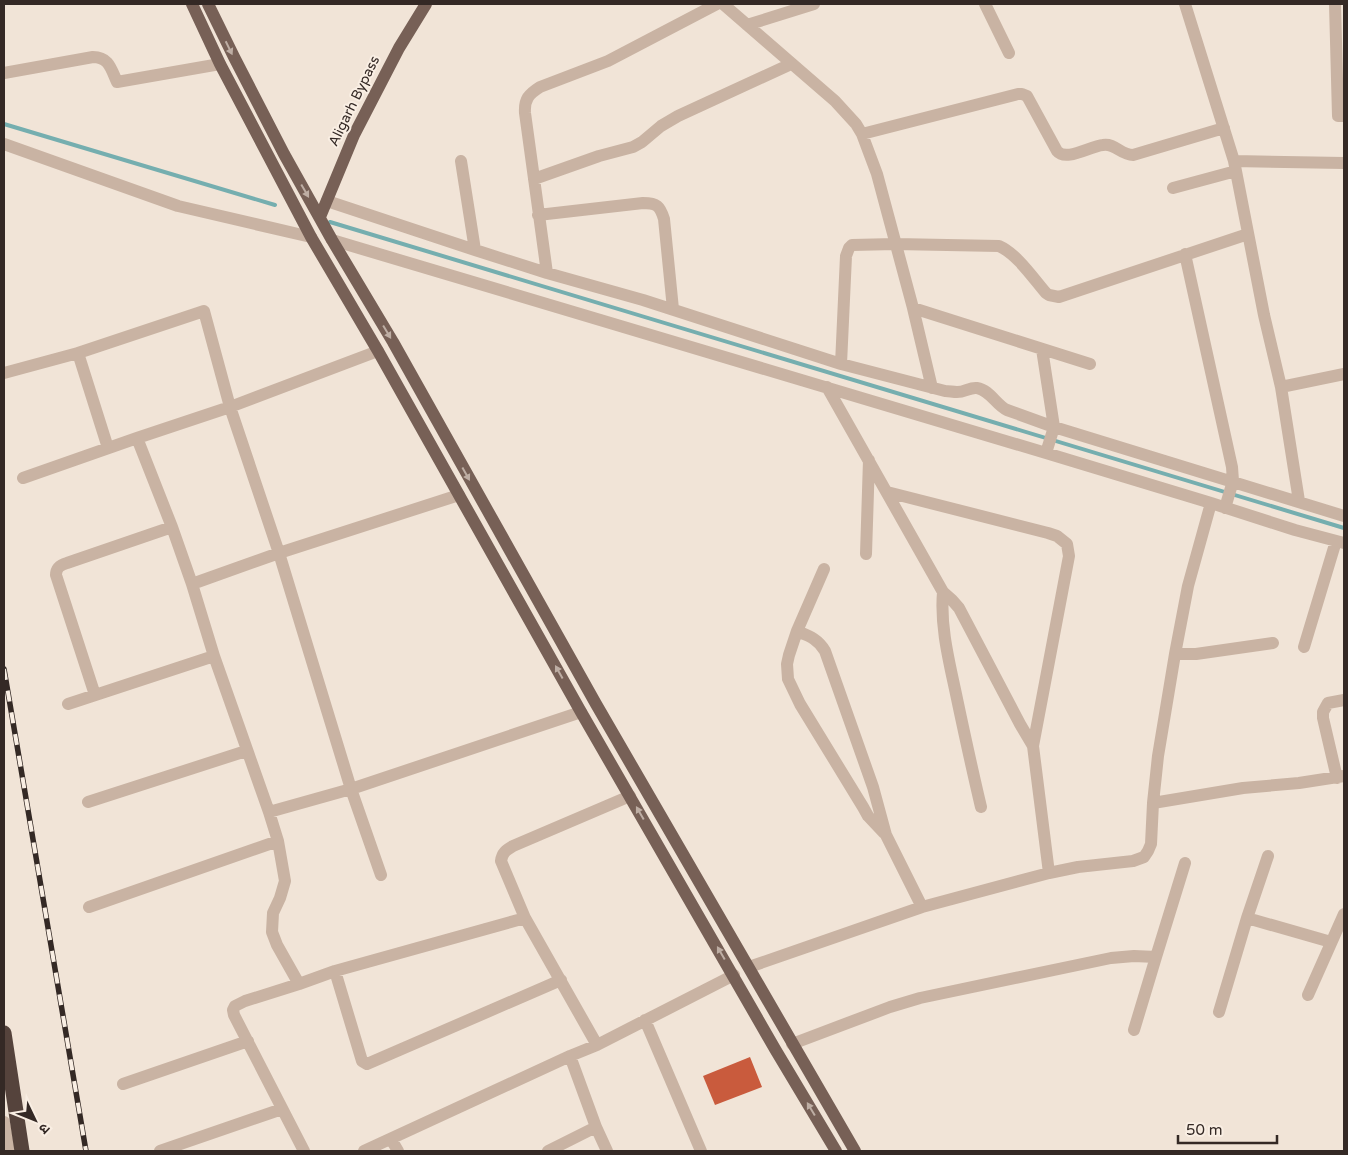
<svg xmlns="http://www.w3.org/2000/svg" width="1348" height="1155" font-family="'Varela Round','Noto Sans Devanagari',sans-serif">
<rect width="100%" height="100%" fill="#f1e4d7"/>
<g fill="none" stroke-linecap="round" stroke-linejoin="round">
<path stroke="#75aeaf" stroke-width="4" d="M4,124l271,81
M330,222l1014,306"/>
</g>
<path fill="#c95b3d" d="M750,1057l12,30 -47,18 -12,-29z"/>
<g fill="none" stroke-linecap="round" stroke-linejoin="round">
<path stroke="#c9b3a3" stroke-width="12" d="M723,4l112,97 21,23 6,10 15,40 36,134 19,80
M985,4l24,49
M1185,4l49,157 30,154 17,72 18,114
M1335,4l3,112h6
M747,25l67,-21
M4,73l89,-16c16,0 18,12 24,25l103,-18
M862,134l156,-40h4l5,2 30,55c9,11 33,-5 46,-6 12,-2 18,10 30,10l91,-27
M4,144l174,62 133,31
M461,161l14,89
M1234,161l110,2
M534,179l65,-23 34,-9 9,-5 19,-16 17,-10 113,-52
M1173,188l63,-17
M327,201l148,49 72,23 96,27 198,64 104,27c4,0 8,1 12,1 8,0 13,-5 20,-4 13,2 19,17 30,22l47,17 290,89
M538,215l105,-12c14,0 17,3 21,16l9,90
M332,240l714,213 165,50 84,27 49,13
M1185,254l47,213 1,14 -8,27
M547,273l-22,-160c-1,-14 4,-19 15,-26l68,-26 109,-57
M913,308l177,56
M1042,349l12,78 -8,26
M841,364l5,-108 3,-8 3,-3 43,-1 104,2c18,8 34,32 47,47l3,2 10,2 189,-63
M4,373l74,-20
M827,387l116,205 9,8 7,8 61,116 13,22
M1281,387l63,-13
M137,438l35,89 20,57 22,72 55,156 9,29 7,40 -5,17 -7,15 -1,19 5,13 22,39
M108,448l-30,-95 126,-42 26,96 49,146 72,236 30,86
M23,478l114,-40 93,-31 148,-56
M887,492l161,41 9,3 10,8 2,12 -36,190 16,127
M866,554l3,-94
M824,569l-27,62 -8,24 -2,9 1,15 12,25 63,103 5,9 16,17
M192,584l87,-31 180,-58
M943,592c-3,34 6,69 13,102 8,38 16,75 25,113
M797,631c12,5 21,8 28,20l48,136 13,48 36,72
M1304,647l32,-106
M1175,654h21l77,-11
M95,695l-39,-120c0,-7 4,-10 11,-12l105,-36
M68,704l146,-48
M1337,778l-14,-60v-6l5,-9 16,-3
M88,802l158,-51
M1153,803l90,-15 56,-5 45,-7
M269,812l82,-23 230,-77
M89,907l189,-66
M525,918l72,127
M1247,918l21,-62
M1156,957l29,-94
M749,967l173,-60 127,-34 29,-6 55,-6 11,-4 4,-6 3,-7 2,-41 5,-47 17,-102 13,-68 23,-83
M335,971l27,90 5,3 194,-84
M1308,995l36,-81
M1219,1012l28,-94 84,24
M645,1020l56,131
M792,1044l98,-37 30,-9 191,-40 23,-2 22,1 -22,73
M570,1056l26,71 11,24
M123,1084l125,-43
M4,1122l5,29
M391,1139l7,12
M160,1151l122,-42
M304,1151l-70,-136 -1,-5 2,-4 10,-5 54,-17 36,-13 190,-53 -24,-57c1,-8 5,-11 12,-15l117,-50
M364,1151l206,-95 27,-11 137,-70
M548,1151l48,-24"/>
<path stroke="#776056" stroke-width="12" d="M192,4l28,60 91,173 67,114 203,361 194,337 61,102
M208,4l26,53 50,97 48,86 61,102 203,362 259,447
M320,217l34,-82 45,-87 27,-44"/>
<path stroke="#55433c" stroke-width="15" d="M4,1033l18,118"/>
<g stroke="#342925" stroke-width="5.5">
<path id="rail" d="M4,669l82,482"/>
</g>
<use href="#rail" stroke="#f9eee3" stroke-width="4" stroke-dasharray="11" stroke-linecap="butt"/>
</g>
<defs><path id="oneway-solid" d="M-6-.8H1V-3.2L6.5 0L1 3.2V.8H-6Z" transform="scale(1.25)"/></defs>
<g fill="#beaea4">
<use href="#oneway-solid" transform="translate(229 48) rotate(64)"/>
<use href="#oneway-solid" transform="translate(305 191) rotate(60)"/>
<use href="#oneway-solid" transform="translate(387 332) rotate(59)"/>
<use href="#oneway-solid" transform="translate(466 474) rotate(61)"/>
<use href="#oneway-solid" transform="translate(559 672) rotate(-119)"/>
<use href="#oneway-solid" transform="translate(640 813) rotate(-120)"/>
<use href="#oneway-solid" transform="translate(721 953) rotate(-120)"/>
<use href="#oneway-solid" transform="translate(811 1109) rotate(-121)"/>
</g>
<g text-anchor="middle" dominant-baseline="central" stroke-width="4" stroke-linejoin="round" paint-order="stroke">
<g font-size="14" fill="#342925" stroke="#f9eee3">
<text transform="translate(354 101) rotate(-64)">Aligarh Bypass</text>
</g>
</g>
<rect width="1348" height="1155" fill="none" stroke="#342925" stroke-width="10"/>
<g transform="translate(35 1120) rotate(133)" stroke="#f9eee3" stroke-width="4" paint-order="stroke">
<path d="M0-4L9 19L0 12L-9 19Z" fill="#342925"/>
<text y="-8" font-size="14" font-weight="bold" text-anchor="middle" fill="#342925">उ</text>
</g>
<path d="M1178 1135v8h99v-8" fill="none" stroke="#342925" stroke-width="2.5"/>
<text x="1186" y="1135" font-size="15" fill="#342925" stroke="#f9eee3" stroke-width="4" paint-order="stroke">50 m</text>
</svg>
